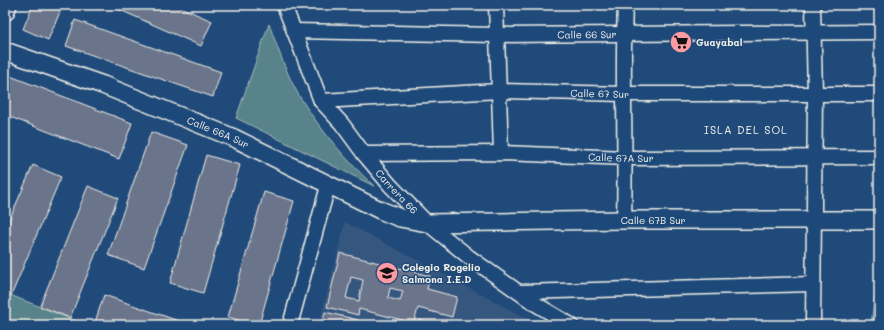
<svg xmlns="http://www.w3.org/2000/svg" width="884" height="330" font-family="Mali,sans-serif">
<rect width="100%" height="100%" fill="#1f4a7a"/>
<filter id="ink" filterUnits="userSpaceOnUse"><feTurbulence type="fractalNoise" baseFrequency=".025" numOctaves="2"/><feDisplacementMap in="SourceGraphic" scale="8" xChannelSelector="R" yChannelSelector="G"/><feConvolveMatrix kernelMatrix="1 2 1 2 8 2 1 2 1" color-interpolation-filters="sRGB"/></filter>
<g filter="url(#ink)">
<path fill="#36577f" d="M345,222l194,103h-220z"/>
<path fill="#58838a" stroke="#a6bab9" d="M269,24c10,27 19,55 34,78 20,31 44,59 71,84l-138,-68z
M879,276v49h-8l6,-48z
M5,293l81,32h-81z"/>
<path fill="#6b748c" stroke="#f4f1e8" fill-rule="evenodd" d="M33,5h30l-15,35 -25,-11z
M109,5h66l37,16 -11,25z
M75,20l146,52 -8,25 -147,-51z
M5,74l127,49 -13,36 -114,-44z
M151,132l37,13 -44,123 -36,-13z
M206,155l34,10 -37,128 -33,-10z
M33,165l28,12 -50,119 -6,-3v-63z
M88,186l30,12 -48,120 -30,-12z
M264,192l30,9 -35,124h-5l-26,-8z
M340,253l90,23 -3,13 30,8 -5,20 -34,-9 -4,15 -55,-14 -1,6 -31,-8zM351,277l12,3 -4,21 -13,-3zM390,288l13,3 -3,10 -12,-3z
M104,295l86,30h-96z
M325,312l33,8 -1,5h-35z
M419,320l18,5h-19z"/>
<g fill="none" stroke-linecap="round" stroke-linejoin="round">
<g stroke="#f4f1e8" stroke-width="17">
<g id="minor">
<path id="s1" d="M284,5l37,96 21,23 22,30 26,31 37,38 42,34 65,46 37,22"/>
<path d="M496,5l5,148"/>
<path d="M813,5l2,89 -2,231"/>
<path id="s2" d="M294,31l202,4 383,-3"/>
<path id="s3" d="M321,101l178,-10 125,3h255"/>
<path id="s4" d="M364,154l137,-1 125,5 253,-1"/>
<path d="M624,220c2,-72 -2,-143 1,-215"/>
<path d="M520,292l293,-8"/>
<path d="M290,325l38,-139"/>
</g>
</g>
<g stroke="#f4f1e8" stroke-width="20">
<g id="tertiary">
<path d="M5,12l3,-7"/>
<path id="s5" d="M5,51l98,34 131,53 146,72 20,8 27,5 197,-3h255"/>
</g>
</g>
<use href="#minor" stroke="#1f4a7a" stroke-width="14"/>
<use href="#tertiary" stroke="#1f4a7a" stroke-width="17"/>
</g>
</g>
<defs>
<g id="supermarket-disc" transform="scale(1.15)"><circle r="9.5" fill="#ff9aa2" stroke="#1f4a7a"/><path d="M-6-5.5h2.5l.6 2H6L4.5 2H-2.5L-4.4-4H-6ZM-1.5 3.2a1.3 1.3 0 1 0 .1 0ZM3 3.2a1.3 1.3 0 1 0 .1 0Z" fill="#111"/></g>
<g id="school-disc" transform="scale(1.15)"><circle r="9.5" fill="#ff9aa2" stroke="#1f4a7a"/><path d="M0-5L7-2L0 1L-7-2ZM-4 1L0 2.5L4 1V4Q0 6-4 4Z" fill="#111"/></g>
</defs>
<g fill-rule="evenodd">
<use href="#supermarket-disc" x="681" y="42"/>
<use href="#school-disc" x="387" y="273"/>
</g>
<g text-anchor="middle" dominant-baseline="central" stroke-width="3" stroke-linejoin="round" paint-order="stroke">
<g font-size="10" fill="#f4f1e8" stroke="#1f4a7a">
<text stroke="none"><textPath href="#s2" startOffset="293">Calle 66 Sur</textPath></text>
<text stroke="none"><textPath href="#s3" startOffset="279">Calle 67 Sur</textPath></text>
<text stroke="none"><textPath href="#s5" startOffset="228">Calle 66A Sur</textPath></text>
<text stroke="none"><textPath href="#s4" startOffset="257">Calle 67A Sur</textPath></text>
<text stroke="none"><textPath href="#s1" startOffset="221">Carrera 66</textPath></text>
<text stroke="none"><textPath href="#s5" startOffset="683">Calle 67B Sur</textPath></text>
</g>
<g font-size="10" font-weight="bold" fill="#f4f1e8" stroke="#1f4a7a" text-anchor="start">
<text x="696" y="42">Guayabal</text>
<text x="402" y="267">Colegio Rogelio<tspan x="402" dy="12">Salmona I.E.D</tspan></text>
</g>
<g font-size="11" letter-spacing="1" fill="#f4f1e8" stroke="#1f4a7a">
<text x="746" y="129">ISLA DEL SOL</text>
</g>
</g>
<rect width="884" height="330" fill="none" stroke="#1f4a7a" stroke-width="20"/>
<rect x="10" y="10" width="864" height="310" fill="none" stroke="#f4f1e8" stroke-width="1.5" filter="url(#ink)"/>
</svg>
